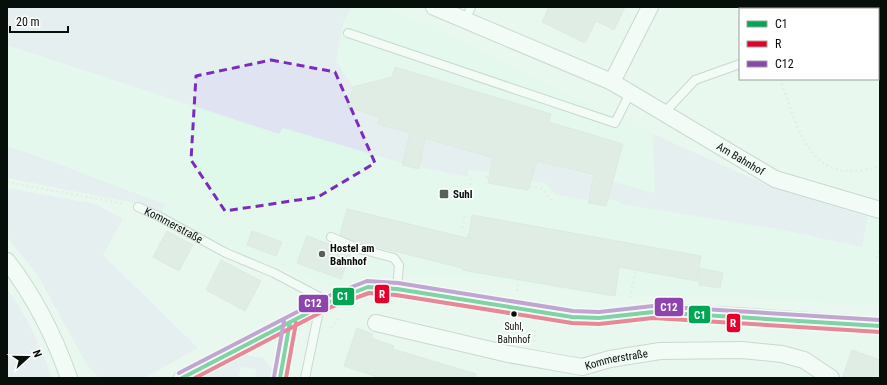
<svg xmlns="http://www.w3.org/2000/svg" width="887" height="385" font-family="'Roboto Condensed',sans-serif">
<rect width="100%" height="100%" fill="#e9f8ef"/>
<path fill="#def9ea" d="M7,7h378l77,34 133,66 174,79 111,32v86l-235,-10 -31,3 -159,-22 -99,3 -22,8 -107,-36 -66,-37 4,-9 -56,-20 -64,-26 -38,-12z"/>
<path fill="#e0e4f2" d="M7,7h345l-8,14 -8,39 17,27 -5,20 32,10 -1,7 155,46 3,-9 118,32 -2,-59 116,52 99,31 -6,30 -79,-17 -162,-26v-2l-32,-7 -2,5 -31,-5 -11,-12 -54,-11 -23,-2v7l-48,-10 1,-4 -18,-5 -1,5 -119,-35 -4,6 -272,-89z
M7,146c54,17 105,40 159,58l-5,9 -23,-9 -131,-26z
M7,188l89,16 27,15 -20,36 95,93 -54,30h-44l-13,-13 -50,-91 -30,-37z
M7,289c20,26 34,58 45,89h-45z
M245,355l18,3 9,12 1,8h-18l1,-9 -15,-2 -3,11h-36z"/>
<path fill="#d3dfd8" stroke="#cdd9d2" d="M549,7h76l-11,23 -18,-9 -11,22 -43,-21z
M395,67l156,47 -2,8 74,22 -17,62 -18,-3 6,-28 -57,-14 -9,29 -40,-7 5,-25 -68,-20 -6,31 -17,-4 8,-32 -32,-9 2,-7 -32,-10 5,-20 39,-10z
M347,209l120,29 1,-4 1,1 3,-20 229,41 -2,12 24,5 -3,15 -21,-3v-16l-2,12 -78,-14 -4,29 -153,-26v-2l-105,-26 -17,-7z
M167,231l26,14 -14,26 -26,-14z
M252,231l30,11 -6,14 -29,-11z
M307,236l44,16 -10,27 -44,-16z
M221,260l40,21 -16,30 -39,-21z
M357,328l16,6 -2,4 23,8 -1,3 83,25v4h-96l-36,-12z
M852,350l28,10v18h-38z"/>
<g fill="none" stroke-linecap="round" stroke-linejoin="round">
<g stroke="#a6b2ab" stroke-width="10">
<g id="lane">
<path d="M844,9l1,-2"/>
<path d="M465,21l6,-14"/>
<path d="M348,33l267,90 15,-30"/>
<path d="M664,113l31,-33 45,-16"/>
<path id="s1" d="M138,207l22,10 66,36 48,20 55,29"/>
<path d="M331,237l26,11 37,10 5,7 -2,24"/>
<path d="M280,378l10,-56"/>
<path d="M305,378l15,-72"/>
</g>
</g>
<g stroke="#a6b2ab" stroke-width="18">
<g id="street">
<path id="s2" d="M434,7l178,75 163,97 105,31"/>
<path d="M612,82l38,-75"/>
<path d="M7,261c27,35 47,74 62,117"/>
<path id="s3" d="M376,323l132,31 74,13 28,-8 50,-8 82,-1 40,4 22,6 27,18"/>
<path d="M182,378l147,-76 39,-15 29,2 175,28 27,1 54,-6 84,4 143,10"/>
</g>
</g>
<path stroke="#dce0de" stroke-width="2.5" stroke-dasharray="2 3" stroke-linecap="butt" d="M878,63l2,1
M783,79l-2,4c20,52 30,105 99,83
M486,177l56,12 10,12
M7,182l118,22
M470,185l2,-10
M462,228l3,-12
M510,236l17,-9
M524,244l2,-17
M877,258l3,-15
M517,291l1,-11
M630,298l10,-51
M331,328l8,-10
M534,342l1,-13"/>
<use href="#lane" stroke="#fcfefd" stroke-width="8"/>
<use href="#street" stroke="#fcfefd" stroke-width="16"/>
<g stroke="#fff" stroke-width="7">
<path id="bus-1" d="M182,378l147,-76 39,-15 29,2 175,28 27,1 54,-6 227,14
M280,378l10,-56"/>
</g>
<g stroke="#fff" stroke-width="7">
<path id="bus-2" d="M195,378l136,-71 38,-14 27,2 176,28 27,1 54,-6 227,14
M286,378l10,-55"/>
</g>
<g stroke="#fff" stroke-width="7">
<path id="bus-3" d="M179,373l147,-76 41,-16 31,2 175,28 26,1 54,-6 227,14
M274,377l10,-56"/>
</g>
<use href="#bus-1" stroke="#00a651" stroke-width="4"/>
<use href="#bus-2" stroke="#e4002b" stroke-width="4"/>
<use href="#bus-3" stroke="#8e44ad" stroke-width="4"/>
</g>
<path d="M0 0H887V385H0ZM271,60l64,12 40,91 -57,34 -93,14 -34,-51 5,-84z" fill="#e9f8ef" fill-opacity=".55" fill-rule="evenodd"/>
<path fill="none" stroke="#7b2cbf" stroke-width="3" stroke-dasharray="8 5" stroke-linejoin="round" d="M271,60l64,12 40,91 -57,34 -93,14 -34,-51 5,-84z"/>
<g fill="#55615a" stroke="#fff" stroke-width="1.5">
<rect x="439" y="189" width="10" height="10" rx="2"/>
<circle cx="322" cy="254" r="4"/>
</g>
<circle fill="#060f0a" stroke="#fff" stroke-width="1.5" cx="514" cy="314" r="3.5"/>
<g text-anchor="middle" dominant-baseline="central" stroke-width="3.5" stroke-linejoin="round" paint-order="stroke">
<g font-size="10" fill="#060f0a" stroke="#fff">
<text x="514" y="326">Suhl,<tspan x="514" dy="13">Bahnhof</tspan></text>
</g>
<g font-size="11" fill="#060f0a" stroke="#fff">
<text stroke="none"><textPath href="#s2" startOffset="343">Am Bahnhof</textPath></text>
<text stroke="none"><textPath href="#s1" startOffset="40">Kommerstraße</textPath></text>
<text stroke="none"><textPath href="#s3" startOffset="246">Kommerstraße</textPath></text>
</g>
<g font-size="11" font-weight="bold" fill="#060f0a" stroke="#fff" text-anchor="start">
<text x="453" y="194">Suhl</text>
<text x="330" y="248">Hostel am<tspan x="330" dy="13">Bahnhof</tspan></text>
</g>
</g>
<g stroke="#fff" stroke-width="1.5">
<rect x="374" y="284" width="16" height="20" rx="4" fill="#e4002b"/>
<rect x="332" y="287" width="23" height="19" rx="4" fill="#00a651"/>
<rect x="298" y="294" width="31" height="19" rx="4" fill="#8e44ad"/>
<rect x="654" y="297" width="30" height="20" rx="4" fill="#8e44ad"/>
<rect x="688" y="305" width="23" height="19" rx="4" fill="#00a651"/>
<rect x="726" y="313" width="15" height="20" rx="4" fill="#e4002b"/>
</g>
<g font-size="11" text-anchor="middle" font-weight="bold" fill="#fff">
<text x="382" y="298">R</text>
<text x="343" y="300">C1</text>
<text x="313" y="307">C12</text>
<text x="669" y="311">C12</text>
<text x="700" y="319">C1</text>
<text x="733" y="327">R</text>
</g>
<rect width="887" height="385" fill="none" stroke="#060f0a" stroke-width="16"/>
<rect x="739" y="8" width="140" height="72" fill="#ffffff" stroke="#9b9f9d"/>
<rect x="747" y="21" width="20" height="6" fill="#00a651" stroke="#9b9f9d"/>
<text x="775" y="28" font-size="12" fill="#060f0a">C1</text>
<rect x="747" y="41" width="20" height="6" fill="#e4002b" stroke="#9b9f9d"/>
<text x="775" y="48" font-size="12" fill="#060f0a">R</text>
<rect x="747" y="61" width="20" height="6" fill="#8e44ad" stroke="#9b9f9d"/>
<text x="775" y="68" font-size="12" fill="#060f0a">C12</text>
<g transform="translate(28 357) rotate(69)" stroke="#ffffff" stroke-width="3" paint-order="stroke">
<path d="M0-3L7 15L0 10L-7 15Z" fill="#060f0a"/>
<text y="-6" font-size="11" font-weight="bold" text-anchor="middle" fill="#060f0a">N</text>
</g>
<path d="M10 26v6h58v-6" fill="none" stroke="#060f0a" stroke-width="2"/>
<text x="16" y="26" font-size="12" fill="#060f0a" stroke="#ffffff" stroke-width="3" paint-order="stroke">20 m</text>
</svg>
